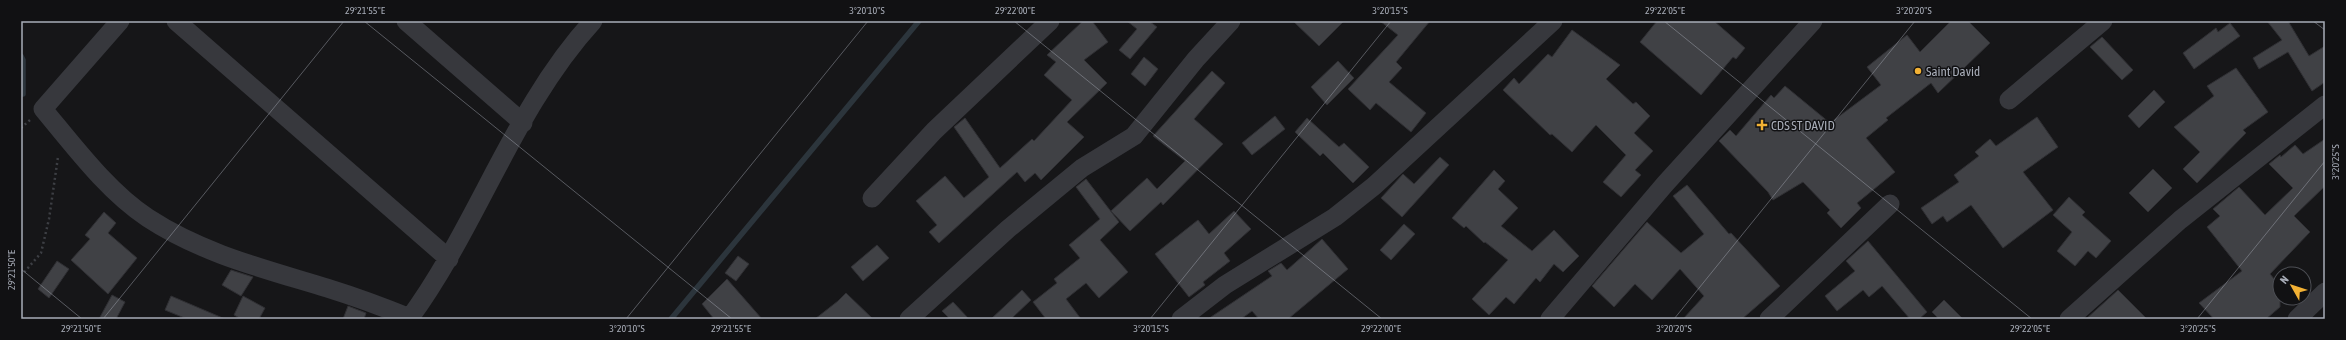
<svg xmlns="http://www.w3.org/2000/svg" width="2346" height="340" font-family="'Asap Condensed',sans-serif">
<rect width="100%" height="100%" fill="#161618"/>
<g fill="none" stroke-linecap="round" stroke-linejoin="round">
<path stroke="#2c353c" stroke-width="5.5" d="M21,56l2,4v34
M671,319l248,-298"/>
</g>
<path fill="#404145" stroke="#303034" d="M1083,21h9l16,21 -24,18 23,23 -40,39 17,15 -43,43 -6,-7 -10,9 -8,-10 -78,71 -10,-11 8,-7 -21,-24 29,-25 19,22 25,-21 -35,-50 11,-9 35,50 32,-29 2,2 38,-41 -28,-25 12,-13 -9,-7z
M1127,21h22l8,6 -27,32 -11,-9 18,-21z
M1293,21h51l-25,25z
M1380,21h50l-34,41 6,6 -13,14 37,31 -15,19 -35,-29 -6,7 -22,-21 50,-54z
M1657,21h57l31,27 -9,11 -3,-2 -32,38 -61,-53z
M1951,21h17l22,22 -52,50 -7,-10 -45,35 2,2 -22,18 29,34 -38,31 4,5 -20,20 -14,-15 3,-3 -27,-28 -30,18 -5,-8 -49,-51 11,-11 6,6 35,-41 3,3 11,-12 45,37 51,-38 -14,-18 40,-32 13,17z
M2267,21h21l21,35 16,-10v36l-13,9 -24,-39 -29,17 -6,-11 29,-18z
M2230,23l10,13 -46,33 -11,-16 33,-25 2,4z
M1572,30l48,35 -14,14 27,25 3,-2 14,14 -16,17 19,18 -18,19 6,5 -20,22 -18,-15 23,-27 -30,-30 -24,27 -20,-18 -2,1 -47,-45 11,-12 5,6 29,-30 4,3z
M2102,37l31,33 -11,10 -32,-33z
M1144,57l14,12 -13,17 -14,-12z
M1338,61l16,17 -27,27 -16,-18z
M2236,68l32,44 -25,18 3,3 -49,50 -14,-14 17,-17 -26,-25 40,-31 -7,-10z
M1212,71l13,12 -31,36 29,25 -60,61 -2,-3 -31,29 -19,-20 36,-33 10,11 28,-28 -32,-25z
M2154,90l11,12 -26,26 -11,-12z
M1275,116l10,13 -33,26 -10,-12z
M2037,117l21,30 -35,25 30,38 -50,38 -32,-43 -24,17 -4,-6 -11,8 -11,-16 38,-26 -5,-7 25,-19 -4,-4 15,-13 6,7z
M1307,118l32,29 5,-4 25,24 -16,16 -30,-30 -3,3 -25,-24z
M2325,139v47l-31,30 16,16 -40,42 10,12v21l-14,12h-52l-15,-16 43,-32 -35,-44 13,-11 -7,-7 26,-22 26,28 28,-27 -24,-24 11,-9 1,2 14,-12 8,9z
M1440,157l9,8 -47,52 -21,-19 22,-24 11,10z
M2153,169l19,19 -24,24 -19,-19z
M1494,170l11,11 -7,8 20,19 -17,18 31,25 22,-21 25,26 -16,16 -9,-8 -14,18 -4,-4 -22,26 -8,-7 -17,18 -17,-16 36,-39 -23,-18 -1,1 -18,-17 -2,2 -12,-10z
M1086,179l33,43 -19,18 28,32 -29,26 -13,-15 -20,16 15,20h-35l-13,-17 24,-19 -3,-4 26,-21 -11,-13 31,-26 -24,-32z
M1687,185l42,49 2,-1 49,53 -38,33h-59l21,-23 -24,-27 -28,31 -17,-16 -21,23 -22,-21 55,-64 34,31 23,-19 -31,-38z
M2069,197l16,15 -3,3 29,26 -15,17 -8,-7 -13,15 -18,-15 15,-19 -19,-17z
M1234,211l17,18 -27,24 6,8 -27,21 2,3 -16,12 -34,-43 43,-34 11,14z
M104,212l12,11 -8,10 29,25 -29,36 -37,-34 19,-21 -5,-4z
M1404,224l11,10 -24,26 -11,-10z
M1322,239l26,30 -60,50h-29l-7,-8 -11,8h-33l64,-43 -4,-5 13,-8 6,7z
M1868,241l59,71 -8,7h-9l-28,-33 -13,11 -6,-7 -26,21 -12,-15 30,-25 -9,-10z
M877,245l12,13 -26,23 -12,-14z
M738,256l11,8 -13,17 -11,-8z
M57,261l12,8 -20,29 -11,-9z
M231,270l22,7 -12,19 -19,-11z
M727,279l35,40h-48l-12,-15z
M1022,290l9,10 -20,19h-20z
M2118,290l29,29h-61z
M846,293l27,26h-58l23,-18z
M112,295l13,7 -9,17h-17z
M171,296l54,23h-38l-22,-9z
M243,296l22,12 -6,11h-18l-7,-4z
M1944,300l19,19h-24l-7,-7z
M953,302l16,17h-19l-8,-8z
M348,306l18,7 -2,6h-21z"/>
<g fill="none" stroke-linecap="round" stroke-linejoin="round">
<path stroke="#3d3f44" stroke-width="2.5" stroke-dasharray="2 3" stroke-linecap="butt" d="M21,128l9,-8
M21,276l20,-23 8,-34 9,-62"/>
<path stroke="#37383d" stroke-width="19" d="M120,21l-77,88c30,36 65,83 105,109 55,36 117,51 179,70 29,9 56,19 83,30
M176,21l273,238
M406,21l117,102
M2009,100l94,-79
M872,198l62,-67 116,-110
M409,319c69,-94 105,-212 184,-298
M909,319l99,-90 74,-61 52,-32 62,-77 35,-38
M1181,319l44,-34 110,-68 39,-31 179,-165
M1550,319l115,-135 148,-163
M1769,319l121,-115
M2069,319l111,-99 145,-115
M2297,319l28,-27"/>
</g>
<path fill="none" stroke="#a8adb8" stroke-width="1" stroke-opacity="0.45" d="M364,21l368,298M1014,21l368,298M1664,21l368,298M2313,21l12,9M21,269l61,50M103,319l241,-298M626,319l242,-298M1150,319l241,-298M1674,319l241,-298M2197,319l128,-158"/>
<g fill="#f2b134" stroke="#111113" stroke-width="1.5">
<circle cx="1918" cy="71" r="4"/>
<path d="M1760 119h4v4h4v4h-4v4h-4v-4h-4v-4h4z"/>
</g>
<g text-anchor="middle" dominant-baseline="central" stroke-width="3" stroke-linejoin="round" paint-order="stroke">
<g font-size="13" fill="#a8adb8" stroke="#111113" text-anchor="start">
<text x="1926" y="71">Saint David</text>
<text x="1771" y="125">CDS ST DAVID</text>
</g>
</g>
<rect width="2346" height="340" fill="none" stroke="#111113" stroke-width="44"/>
<g transform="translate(2292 286) rotate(309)"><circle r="19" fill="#111113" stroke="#4d4f55"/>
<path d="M0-3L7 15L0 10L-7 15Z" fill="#f2b134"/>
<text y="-6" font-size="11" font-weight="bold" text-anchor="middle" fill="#a8adb8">N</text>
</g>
<rect x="22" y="22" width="2302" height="296" fill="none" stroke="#a8adb8" stroke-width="1.5"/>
<g font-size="10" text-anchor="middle" fill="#a8adb8">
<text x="365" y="14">29°21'55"E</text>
<text x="867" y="14">3°20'10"S</text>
<text x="1015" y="14">29°22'00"E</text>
<text x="1390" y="14">3°20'15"S</text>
<text x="1665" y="14">29°22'05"E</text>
<text x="1914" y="14">3°20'20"S</text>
<text transform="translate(2335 162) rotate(-90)" y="4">3°20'25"S</text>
<text transform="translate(11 270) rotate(-90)" y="4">29°21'50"E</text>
<text x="81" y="332">29°21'50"E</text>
<text x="627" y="332">3°20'10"S</text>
<text x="731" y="332">29°21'55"E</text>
<text x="1151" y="332">3°20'15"S</text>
<text x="1381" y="332">29°22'00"E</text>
<text x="1674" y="332">3°20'20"S</text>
<text x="2030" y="332">29°22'05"E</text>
<text x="2198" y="332">3°20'25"S</text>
</g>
</svg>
